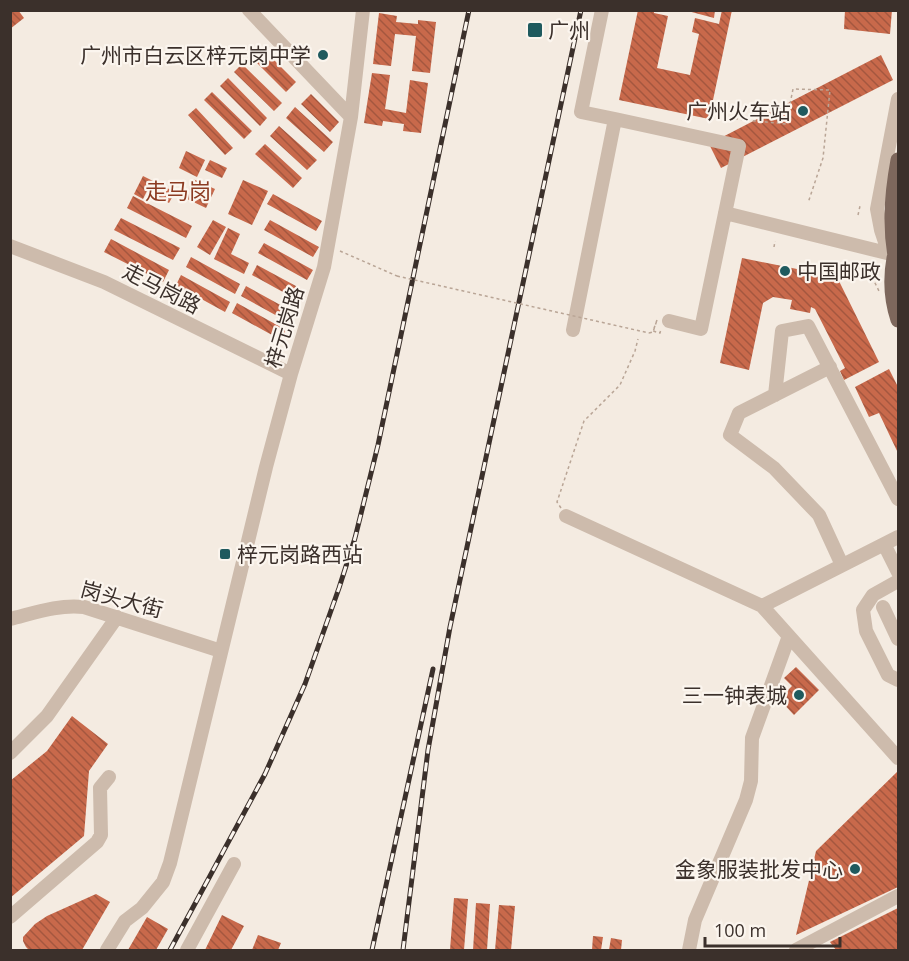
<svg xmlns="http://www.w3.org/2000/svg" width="909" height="961" font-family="'Open Sans','Noto Sans SC',sans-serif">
<defs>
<pattern id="building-back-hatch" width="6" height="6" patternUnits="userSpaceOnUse" patternTransform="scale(1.5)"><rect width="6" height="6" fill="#c8694b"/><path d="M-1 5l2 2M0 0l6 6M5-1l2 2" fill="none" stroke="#a4573f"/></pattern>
</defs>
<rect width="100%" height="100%" fill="#f4ebe1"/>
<path fill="url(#building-back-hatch)" d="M10,10h8l6,8 -14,11z
M638,10h16v3l14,3 -11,52 33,7 9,-41 -7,-2 3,-14 24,6 3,-14h10l-23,109 -90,-19z
M684,10h31l-1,8z
M845,10h47l-2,24 -46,-5z
M379,13l18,3 -1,6 22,2v-4l18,2 -6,51 -18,-2 4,-35 -21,-2 -4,32 -18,-2z
M267,53l29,29 -10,10 -29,-29z
M881,55l12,25 -172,88 -12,-24z
M242,64l40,39 -8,8 -40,-39z
M372,73l18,2 -5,34 21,4 4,-33 18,3 -7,50 -18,-2 1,-7 -21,-3 -1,5 -18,-3z
M228,78l39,40 -7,8 -40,-40z
M212,92l40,39 -8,8 -40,-39z
M311,94l28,28 -9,10 -29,-28z
M295,107l38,35 -9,10 -38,-34z
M196,108l37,40 -8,7 -37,-40z
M279,126l38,34 -10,10 -37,-34z
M265,144l37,34 -9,10 -38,-34z
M186,151l19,9 -8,17 -18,-9z
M210,160l17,8 -5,10 -17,-8z
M143,176l32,16 -6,11 -22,-12 -4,8 -9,-5z
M193,179l22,10 -9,19 -21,-10z
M243,180l25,11 -16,34 -24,-11z
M273,194l49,27 -6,10 -49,-27z
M133,196l59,30 -6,12 -59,-30z
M121,218l59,30 -7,12 -59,-30z
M213,220l13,7 -16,28 -13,-8z
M270,220l49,27 -6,10 -49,-27z
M228,228l12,6 -9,20 18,9 -5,11 -30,-15z
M111,239l58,31 -6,12 -59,-30z
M264,243l49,27 -6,10 -49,-27z
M191,257l49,27 -5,10 -49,-27z
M742,258l95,19 42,85 -35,18 -4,-9 5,-3 -30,-59 -4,-2 -1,6 -20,-4 2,-9 -19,-3 -10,6 -14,67 -29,-7z
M257,265l50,27 -6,10 -49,-27z
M181,275l49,27 -5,10 -49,-27z
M246,286l49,27 -5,10 -49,-27z
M237,303l49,27 -5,10 -49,-27z
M889,369l9,18v66l-19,-40 -10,4 -14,-30z
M796,667l23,23 -25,25 -15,-16 13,-13 -8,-8z
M72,716l36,28 -19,27 -5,65 -74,62v-117l37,-30z
M898,771v116l-102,48 20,-84z
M96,894l14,8 -28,48h-53l-3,-3 -3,-6v-4l12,-13 12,-8z
M454,898l14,1 -4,51h-14z
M476,903l14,1 -3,46h-14z
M499,905l16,1 -4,44h-16z
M898,908v42h-62l-6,-8z
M222,915l22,11 -13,24h-26z
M147,917l21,12 -12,21h-28z
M258,935l23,8 -3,7h-26z
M593,936l10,1 -2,13h-9z
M611,938l11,2 -1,10h-12z"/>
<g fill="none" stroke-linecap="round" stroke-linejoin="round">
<path stroke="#b9a596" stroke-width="1.5" stroke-dasharray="3 3" stroke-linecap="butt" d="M717,117l69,7 7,-35 37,1 -7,68 -15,45
M858,215l2,-9
M774,247l1,-6
M340,251l57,25
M868,273l5,6 7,14
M657,320l-4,11 7,2 1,-4
M649,333l4,-1 4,-12
M561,508l-4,-6 27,-81 36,-36 15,-34 3,-12"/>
<path stroke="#cdbbac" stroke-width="14" d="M249,10l102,107
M602,10l-21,102 34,7
M725,213l170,42
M10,246l94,36 187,92
M895,255l-10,-13 -4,-12 -4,-21 21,-110
M573,330l42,-211 124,27 -38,183 -32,-8
M830,367l-91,46 -9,22 44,33 45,47 23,50
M775,395l7,-64 26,-5 90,173
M566,516l196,90 136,152
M887,550l11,22
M898,581l-25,14 -10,15 3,21 22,44 10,5
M762,606l136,-69
M883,607l15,32
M10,619c24,-6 49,-15 74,-12l137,44
M10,753l37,-37 70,-99
M10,917l87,-75 4,-7 -1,-47 9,-11
M107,950l18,-29 17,-13 21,-26 7,-19 96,-396 25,-93 33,-107 27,-150 12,-107
M187,950l47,-86
M689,950l6,-30 51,-120 5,-19 1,-43 37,-102
M796,950l102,-54"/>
<path stroke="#7d675c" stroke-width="15" d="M898,160c-7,38 -9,73 0,111
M894,258c-4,22 -3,41 4,62"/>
<g stroke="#3b302b" stroke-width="5">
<path id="rail" d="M170,950l95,-176 40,-90 34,-96 16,-50 23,-93 91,-435
M372,950l61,-281
M403,950l25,-200 22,-123 131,-617"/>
</g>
<use href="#rail" stroke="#fbf5ee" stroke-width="3" stroke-dasharray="9" stroke-linecap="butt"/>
<path stroke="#b9a596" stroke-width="1.5" stroke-dasharray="3 3" stroke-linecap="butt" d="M397,276l252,57"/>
</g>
<g fill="#1f5a5e" stroke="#fbf5ee" stroke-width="2">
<rect x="527" y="22" width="16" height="16" rx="3"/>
<circle cx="323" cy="55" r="6"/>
<circle cx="803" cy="111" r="6"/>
<circle cx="785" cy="271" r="6"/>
<rect x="219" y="548" width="12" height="12" rx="3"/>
<circle cx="799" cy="695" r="6"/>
<circle cx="855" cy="869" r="6"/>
</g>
<g text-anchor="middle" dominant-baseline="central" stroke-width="4.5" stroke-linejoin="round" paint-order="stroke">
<g font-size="21" fill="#3b302b" stroke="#fbf5ee" text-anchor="end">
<text x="548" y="30" text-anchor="start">广州</text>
<text x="311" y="55">广州市白云区梓元岗中学</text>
<text x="791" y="111">广州火车站</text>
<text x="797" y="271" text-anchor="start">中国邮政</text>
<text x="237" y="554" text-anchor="start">梓元岗路西站</text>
<text x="787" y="695">三一钟表城</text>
<text x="843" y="869">金象服装批发中心</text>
</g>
<g font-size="21" fill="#3b302b" stroke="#fbf5ee">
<text transform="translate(162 288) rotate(27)">走马岗路</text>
<text transform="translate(284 327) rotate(-73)">梓元岗路</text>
<text transform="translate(122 599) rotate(15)">岗头大街</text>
</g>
<g font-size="22" fill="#8c3b22" stroke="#fbf5ee">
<text x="178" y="190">走马岗</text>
</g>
</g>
<rect width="909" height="961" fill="none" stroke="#3b302b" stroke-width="24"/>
<path d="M705 937v9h135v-9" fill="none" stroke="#3b302b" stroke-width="3"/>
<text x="714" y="937" font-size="18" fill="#3b302b" stroke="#fbf5ee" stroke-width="4.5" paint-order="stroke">100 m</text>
</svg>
